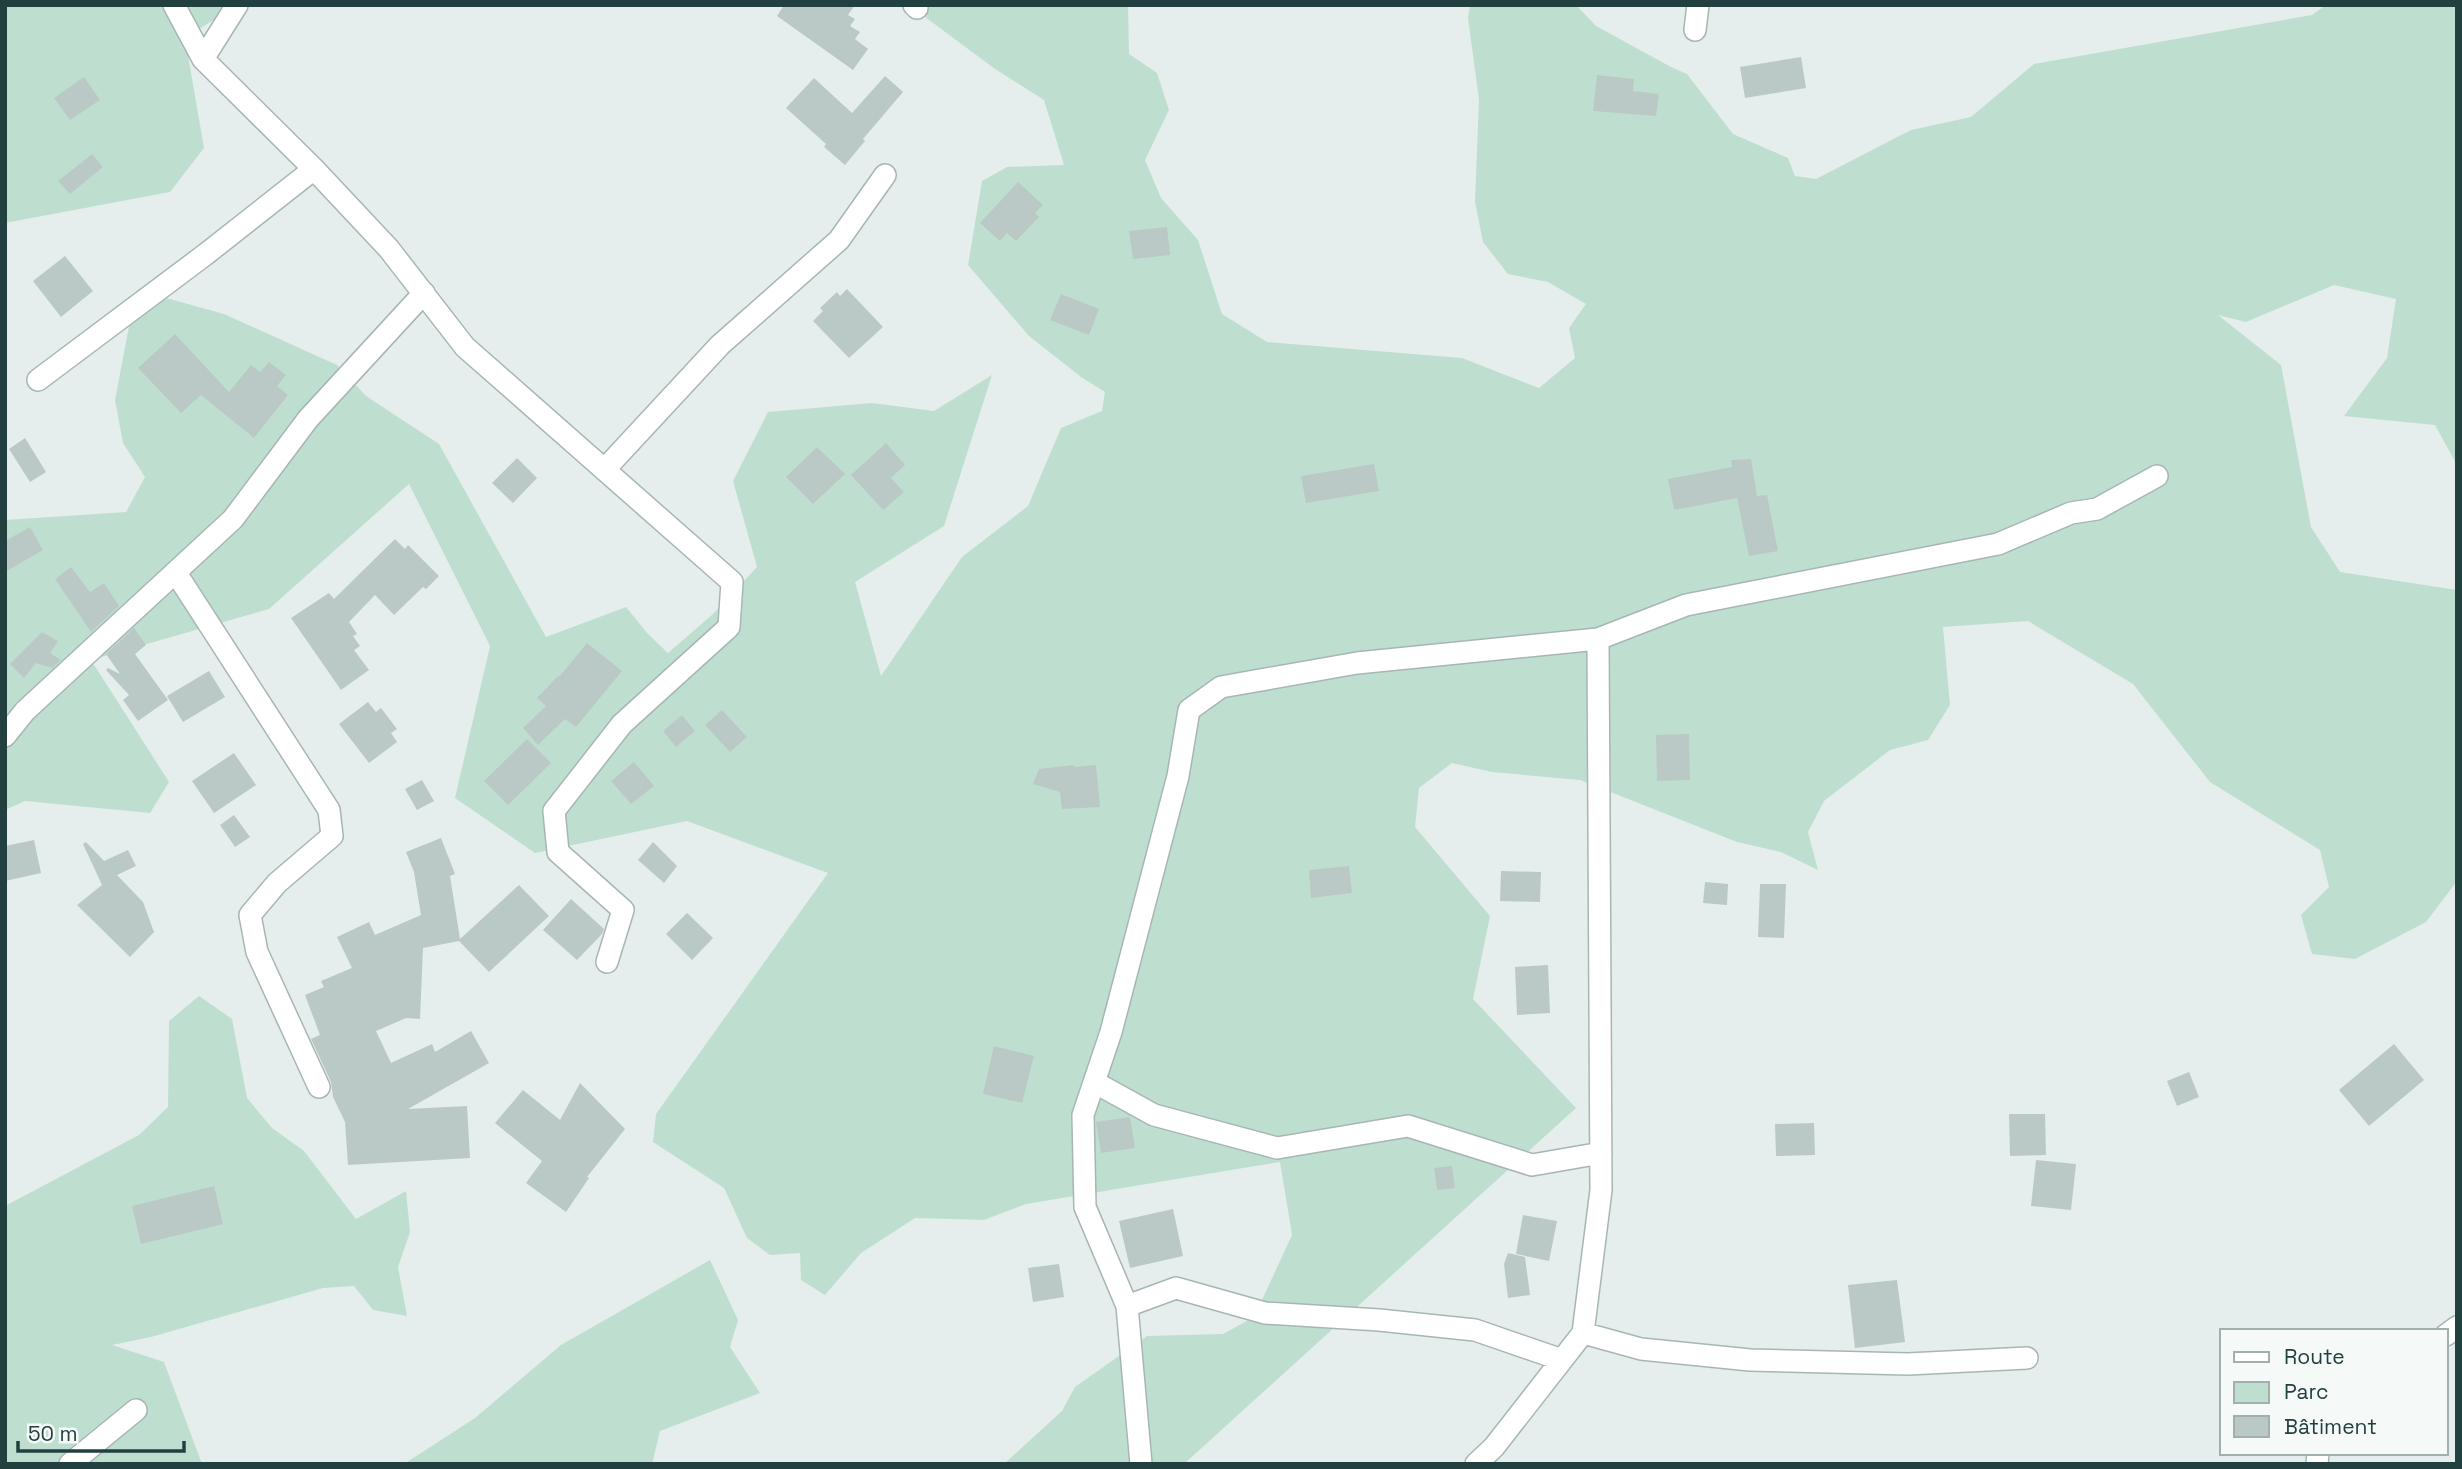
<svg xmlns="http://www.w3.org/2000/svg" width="2462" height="1469" font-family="'Space Grotesk',sans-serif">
<rect width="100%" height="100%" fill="#e5eeec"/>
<path fill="#bedfcf" d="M5,5h232l-52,33 19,110 -34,44 -165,31z
M909,5h219l1,49 28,19 12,37 -24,50 16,38 37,42 24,74 45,28 195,16 77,30 36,-30 -6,-30 17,-24 -38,-22 -40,-8 -25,-32 -8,-40 4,-102 -11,-82 2,-13h106l20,21 75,41 16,7 46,60 55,24 7,18 21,3 95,-49 60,-13 63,-53 278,-49 14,-10h131v460l-22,-40 -91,-9 43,-58 9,-59 -62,-14 -88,37 -28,-7 63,50 30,162 29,45 117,18v291l-31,41 -71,37 -43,-5 -11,-39 28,-28 -9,-37 -110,-68 -77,-98 -105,-63 -85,6 7,78 -22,35 -38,10 -66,51 -16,31 10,38 -37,-18 -44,-10 -157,-62 -88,-8 -40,-9 -33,25 -4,39 75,89 -17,83 103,109 -392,356h-180l58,-53 13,-24 72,-51 76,-2 31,-17 38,-82 -12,-73 -254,42 -42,16 -69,-2 -54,35 -36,42 -24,-15 -1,-27 -30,2 -23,-17 -23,-50 -71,-46 3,-28 172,-241 -141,-52 -152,32 -80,-55 35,-152 -81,-162 -140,125 -178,51 78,122 -19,31 -125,-12 -20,9v-290l121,-8 19,-35 -22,-34 -8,-43 15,-79 29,-25 65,18 113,51 29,31 73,48 107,193 80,-30 22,27 20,19 45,-39 44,-47 -24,-86 35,-69 104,-9 62,8 58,-36 -48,151 -89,56 26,94 81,-119 66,-51 33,-78 41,-17 3,-19 -24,-15 -52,-41 -61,-71 14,-84 25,-14 57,-2 -20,-65 -49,-31z
M199,996l33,23 15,79 25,30 32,23 52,68 50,-28 4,41 -12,35 9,49 -34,-6 -19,-24 -31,2 -172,49 -39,8 52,17 38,102h-197v-258l134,-71 29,-28 1,-86z
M710,1260l28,60 -8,27 30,46 -100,38 -8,33h-248l71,-46 86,-73z"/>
<path fill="#bac9c6" d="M784,5h71l-7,10 7,4 -5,7 10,6 -5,7 13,10 -15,21 -76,-54z
M1801,57l5,31 -61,10 -5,-31z
M1597,75l37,4 -1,12 26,3 -3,22 -63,-5z
M885,76l18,16 -40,47 2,2 -20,24 -21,-18 2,-3 -40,-36 28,-30 38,35z
M84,77l16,23 -30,20 -16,-22z
M92,154l11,13 -33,27 -12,-13z
M1018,182l25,23 -8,8 4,4 -23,24 -9,-8 -7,8 -20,-18z
M1167,227l3,28 -37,4 -4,-28z
M65,256l28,35 -32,26 -28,-36z
M847,289l36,38 -34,31 -36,-37 10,-10 -3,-3 17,-16 3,4z
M1061,294l38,15 -10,26 -39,-15z
M175,334l54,58 22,-27 9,7 9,-10 17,13 -9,11 11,9 -34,43 -53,-43 -20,18 -43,-45z
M25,438l21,34 -16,10 -21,-33z
M886,443l19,22 -14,13 13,14 -21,18 -32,-35z
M817,447l28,27 -32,30 -27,-27z
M517,458l20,20 -24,25 -21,-20z
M1751,459l6,37 10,-1 11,56 -29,5 -12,-58 -63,12 -6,-31 64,-12 -1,-7z
M1374,464l5,27 -73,12 -5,-27z
M30,527l13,23 -38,22v-31z
M395,539l10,10 3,-4 31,31 -13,13 -3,-2 -29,28 -19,-20 -26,27 8,12 -4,2 7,10 -6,4 15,20 -28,20 -50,-72 38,-25 5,6z
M71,567l19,25 14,-9 15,23 -28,26 -36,-53z
M134,628l12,17 -11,9 33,46 -30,21 -15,-21 6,-5 -23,-25 2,-2 12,6 -14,-20z
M42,632l16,9 -8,12 11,7 -9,8 -16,-5 -12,15 -14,-14z
M587,643l35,28 -46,56 -11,-8 -27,26 -15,-17 23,-22 -9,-8 21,-22 1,1z
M209,671l16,26 -42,25 -16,-26z
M368,702l8,10 5,-4 16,21 -6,4 6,9 -28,21 -30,-39z
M722,710l25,27 -17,15 -25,-27z
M682,715l13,16 -19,16 -13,-16z
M1689,734l1,46 -33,1 -1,-46z
M527,739l24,24 -43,42 -24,-24z
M234,753l22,32 -42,28 -22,-32z
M634,762l20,24 -23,18 -20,-23z
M1074,765v2l22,-2 4,42 -38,2 -2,-17 -27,-8 6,-15z
M422,780l12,21 -17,9 -12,-21z
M234,815l16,22 -15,10 -15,-22z
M441,838l14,36 -5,2 10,63 59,-54 30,31 -60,56 -30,-31 -36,7 -3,71 -14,-1 -30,13 15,32 41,-19 3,8 36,-21 18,32 -81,46 59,-3 3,52 -122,7 -3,-43 -12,-25 -2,-15 -20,-43 9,-4 -15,-40 19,-8 -3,-6 31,-13 -15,-31 32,-15 6,13 46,-20 -7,-43 -8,-20z
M34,840l7,33 -36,8v-35z
M86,842l18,19 24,-11 8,16 -19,9 26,27 11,30 -24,25 -53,-52 25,-20 -19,-41z
M653,842l24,24 -13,17 -26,-23z
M1349,866l3,27 -41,5 -2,-28z
M1501,871l40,1 -1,30 -40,-1z
M1705,882l23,2 -1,21 -24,-2z
M1760,884h26l-2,54 -26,-1z
M571,899l33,30 -2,5 -25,26 -34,-30z
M687,913l26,25 -21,22 -26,-26z
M1548,965l2,48 -33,2 -2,-48z
M2394,1044l30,36 -55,46 -30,-36z
M994,1046l40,10 -12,47 -39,-9z
M2189,1072l10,25 -22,9 -10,-25z
M580,1083l45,46 -38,48 2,1 -23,34 -40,-29 16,-22 -47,-38 28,-33 37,30z
M2009,1114h36l1,41 -36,1z
M1130,1117l5,31 -34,5 -5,-31z
M1814,1123l1,32 -39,1 -1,-32z
M2036,1160l40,4 -5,46 -40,-4z
M1452,1166l3,22 -18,2 -3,-22z
M214,1186l9,38 -82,20 -9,-38z
M1173,1209l10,47 -53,12 -11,-47z
M1523,1215l34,6 -8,40 -33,-7z
M1508,1253l17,4 5,38 -22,3 -4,-34z
M1059,1264l5,33 -31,5 -5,-34z
M1897,1280l8,62 -50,6 -7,-63z"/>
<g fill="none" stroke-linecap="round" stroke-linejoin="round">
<g stroke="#a7b6b5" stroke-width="24">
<path id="street" d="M174,5l29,54 111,110 75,80 76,98 267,235 -3,45 -107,97 -68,87 4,41 65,58 -16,52
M914,5l3,3
M1695,30l3,-25
M203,59l34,-54
M38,380l168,-126 108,-85
M605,469l115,-124 119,-105 46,-65
M176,573l153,237 3,26 -55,47 -27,32 7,37 62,135
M5,736l20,-25 208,-192 75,-100 116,-126
M1094,1082l60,33 123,33 131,-22 124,39 69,-12
M1127,1306l49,-18 89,25 114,7 96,10 87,30
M1583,1333l58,16 109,11 158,4 119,-6
M2446,1335l11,-8
M70,1464l66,-54
M1141,1464l-14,-158 -42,-99 -2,-92 28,-83 67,-256 11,-66 32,-23 136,-24 241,-24 88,-34 312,-61 73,-31 26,-4 60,-33
M1476,1464l18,-17 89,-114 18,-143 -3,-551
M2317,1464l1,-11"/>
</g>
<use href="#street" stroke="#fff" stroke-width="21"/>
</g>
<rect width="2462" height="1469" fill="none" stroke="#234040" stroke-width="14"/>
<rect x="2220" y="1329" width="228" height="126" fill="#f5faf9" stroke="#a1b0af" stroke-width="2"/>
<rect x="2234" y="1352" width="35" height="10" fill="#ffffff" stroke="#a1b0af" stroke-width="2"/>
<text x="2284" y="1364" font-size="21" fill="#234040">Route</text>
<rect x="2234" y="1382" width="35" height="21" fill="#bedfcf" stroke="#a1b0af" stroke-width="2"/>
<text x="2284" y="1399" font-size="21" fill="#234040">Parc</text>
<rect x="2234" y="1416" width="35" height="21" fill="#bac9c6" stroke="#a1b0af" stroke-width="2"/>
<text x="2284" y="1434" font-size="21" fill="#234040">Bâtiment</text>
<path d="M18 1441v10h166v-10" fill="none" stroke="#234040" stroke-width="3.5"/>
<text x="28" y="1441" font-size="21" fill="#234040" stroke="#f5faf9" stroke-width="5" paint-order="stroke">50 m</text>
</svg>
